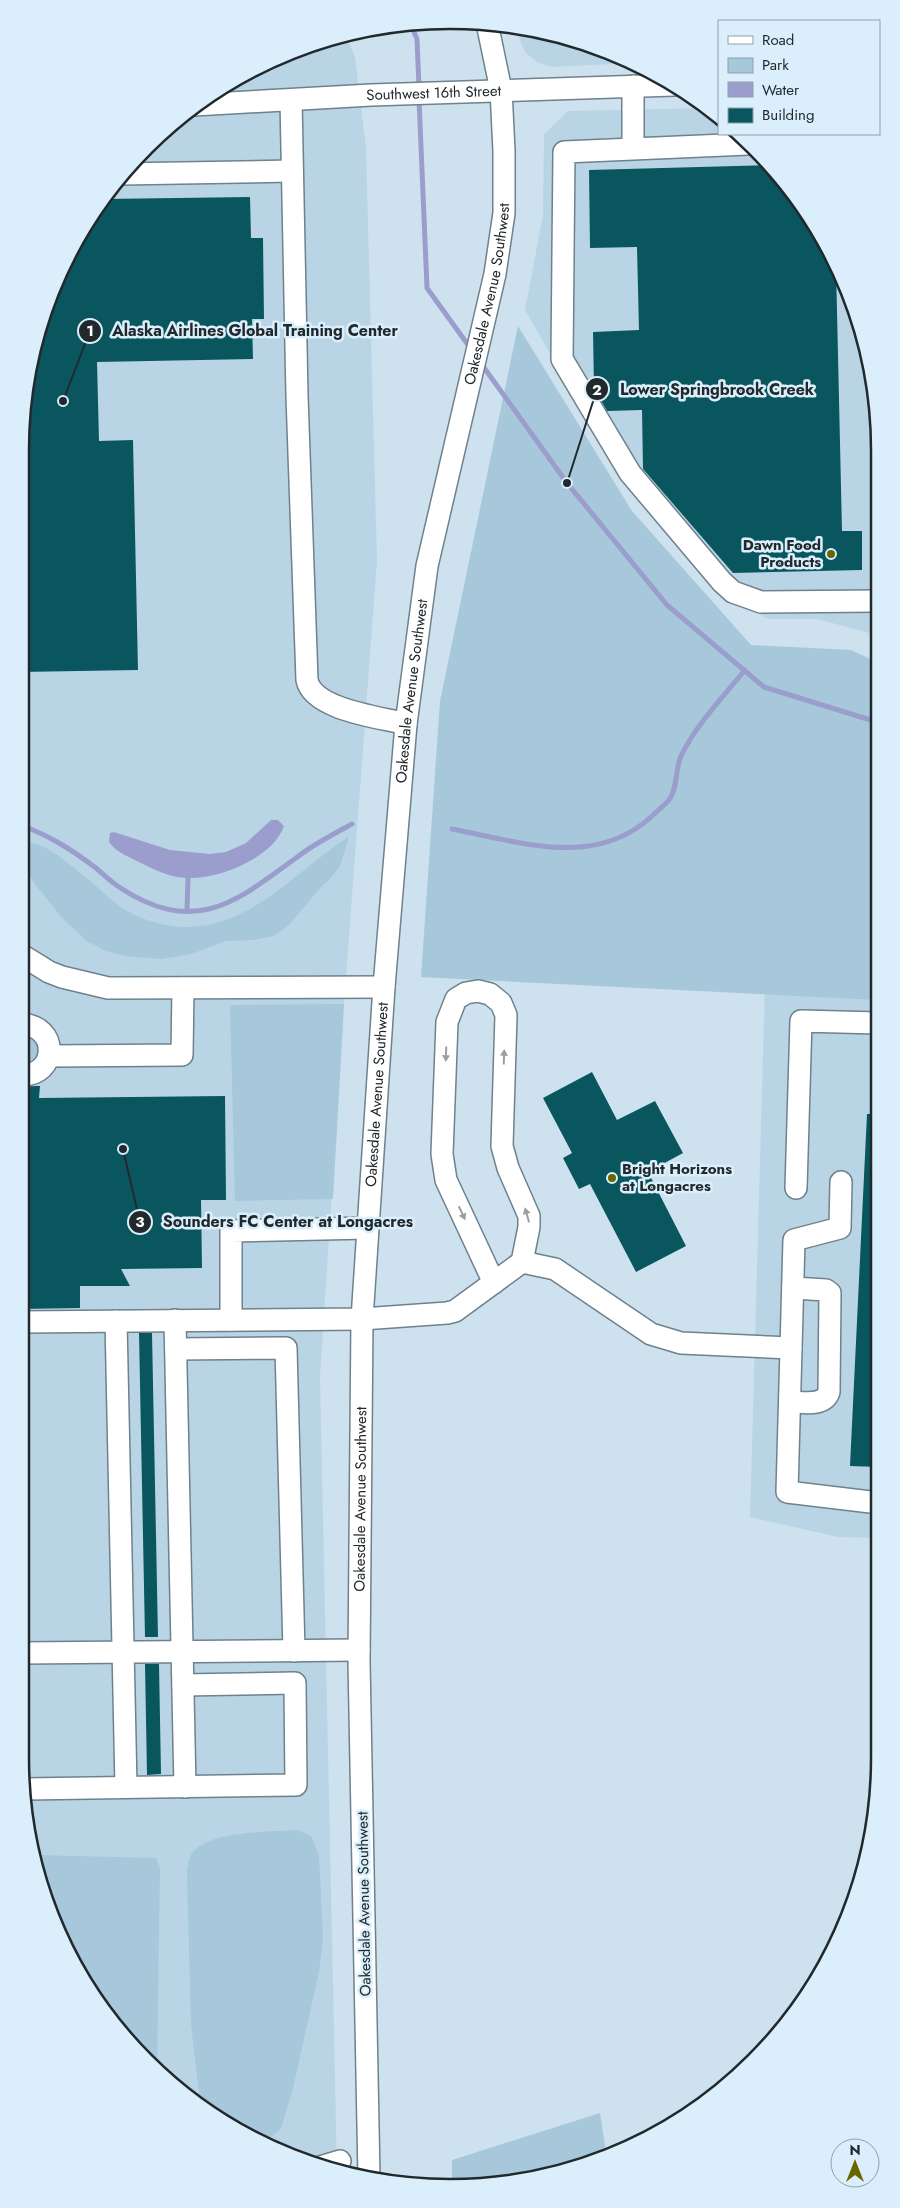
<svg xmlns="http://www.w3.org/2000/svg" width="900" height="2208" font-family="Jost,sans-serif">
<rect width="100%" height="100%" fill="#cde2ee"/>
<path fill="#b9d5e5" d="M516,26l72,17 42,20 -78,4 -15,-5 -12,-10 -6,-14z
M345,34l10,23 11,91 11,413 -33,443 -24,373 17,794 -25,-6 -77,-34 -108,-90 -50,-68 -34,-77 -23,-138v-1308l23,-138 34,-77 50,-68 61,-58 72,-45z
M707,108l12,11v15h17l37,33 74,118 29,109 1,241 -60,-16h-48l-50,-24 -99,-120 -95,-165 18,-95 1,-81 24,-23z
M765,983l113,2 1,553 -41,-1 -88,-20z"/>
<path fill="#a6c8da" d="M518,326l114,185 119,134 100,5 26,12 1,338 -457,-23 19,-276z
M348,837v4l-8,25 -10,13 -10,9 -30,36 -16,12 -20,4 -28,1 -35,13 -30,5 -35,-3 -20,-5 -19,-10 -25,-23 -27,-34 -15,-24v-18c25,-1 44,18 63,33 17,13 33,32 54,41 91,39 144,-34 211,-79z
M344,1004l-11,195 -98,2 -5,-196z
M20,1036l11,1 7,9 -1,11 -8,6h-9z
M297,1830l14,6 8,19 4,83 -4,34 -26,116 -12,41 -18,14 -28,-12 -35,-29 -9,-77 -4,-154c1,-5 2,-14 5,-18 18,-23 78,-21 105,-23z
M36,1855l120,3 4,10 -3,199 -30,-26 -50,-68 -34,-77z
M600,2113l6,39 -72,28 -82,2v-22z"/>
<path fill="#9b9ecd" d="M271,820h7l6,6c-11,32 -65,53 -96,52 -18,0 -35,-9 -51,-17 -10,-5 -21,-9 -28,-19l1,-9 4,-1 56,18 40,4 16,-2 20,-9z"/>
<g fill="none" stroke-linecap="round" stroke-linejoin="round">
<path stroke="#9b9ecd" stroke-width="5" d="M410,23l7,16 2,49
M419,99l8,189 44,61
M480,362l87,121 100,122 97,82 113,35
M20,825c29,10 52,25 76,43 8,7 15,14 23,19 77,51 118,14 181,-32 16,-12 34,-21 52,-31
M452,829c68,13 144,40 200,-13 5,-5 12,-10 17,-16 9,-12 6,-31 12,-44 15,-31 42,-59 64,-86
M187,911l1,-33"/>
</g>
<path fill="#0a565f" d="M772,165l64,102 6,264h20v39l-129,3 -90,-104 -1,-59 -35,1 -13,-23 -1,-56 46,-2 -2,-83 -47,1 -1,-78z
M250,197l1,41h12l1,81h-12l1,40 -156,3 2,79 34,-1 5,230 -118,2v-222l23,-138 34,-77 26,-36z
M592,1072l25,48 38,-19 28,52 -35,19 38,74 -50,26 -46,-88 -11,5 -16,-31 9,-5 -29,-55z
M35,1086h5l-1,12 186,-2 1,104h-25l1,68 -81,1 9,17h-50v22l-60,1v-222z
M867,1114h11l1,353 -29,-1z
M139,1333h13l6,304h-13z
M145,1664h14l2,110 -14,1z"/>
<g fill="none" stroke-linecap="round" stroke-linejoin="round">
<g stroke="#6e818c" stroke-width="24">
<g id="minor">
<path d="M633,86v62"/>
<path d="M291,100l6,296 10,284c6,30 73,37 99,44"/>
<path id="s1" d="M194,105l177,-10 303,-10"/>
<path d="M748,144l-184,8 -2,207 68,114 92,109 11,10 28,10 116,-1"/>
<path d="M121,174l171,-3"/>
<path d="M20,954l29,18 13,5 46,11 276,-1"/>
<path d="M20,1024c40,1 38,53 0,51"/>
<path d="M49,1056l133,-1 1,-67"/>
<path d="M841,1182l-1,46 -46,12 -7,252 92,11"/>
<path d="M796,1188l5,-167 77,2"/>
<path d="M522,1262l33,7 96,65 30,9 110,5"/>
<path d="M175,1320l10,467"/>
<path d="M231,1320v-89l137,-3"/>
<path d="M116,1321l10,466"/>
<path d="M20,1322l342,-3 85,-6 8,-2 67,-49 7,-35v-11l-21,-48 -6,-22 4,-131 -5,-12 -11,-9 -12,-3 -12,2 -10,6 -9,23 -5,132 4,26 48,103"/>
<path d="M176,1349l110,-1 8,303"/>
<path d="M790,1402c13,0 34,5 39,-10l1,-99 -4,-3 -33,-2"/>
<path d="M20,1653l339,-3"/>
<path d="M25,1789l271,-4 -1,-102 -112,2"/>
<path d="M320,2167l20,-6"/>
<path id="s2" d="M369,2178l-10,-517 3,-342 22,-332 22,-263 21,-158 68,-292 9,-61v-62l-3,-61 -14,-67"/>
</g>
</g>
<use href="#minor" stroke="#fff" stroke-width="21"/>
</g>
<defs><path id="oneway-solid" d="M-6-.8H1V-3.2L6.5 0L1 3.2V.8H-6Z" transform="scale(1.25)"/></defs>
<g fill="#9b9fa0">
<use href="#oneway-solid" transform="translate(446 1054) rotate(92)"/>
<use href="#oneway-solid" transform="translate(504 1057) rotate(-88)"/>
<use href="#oneway-solid" transform="translate(462 1213) rotate(65)"/>
<use href="#oneway-solid" transform="translate(527 1215) rotate(-106)"/>
</g>
<g fill="#686600" stroke="#daeffb" stroke-width="2">
<circle cx="831" cy="554" r="5"/>
<circle cx="612" cy="1178" r="5"/>
</g>
<g text-anchor="middle" dominant-baseline="central" stroke-width="5" stroke-linejoin="round" paint-order="stroke">
<g font-size="15" fill="#21292d" stroke="#daeffb">
<text stroke="none"><textPath href="#s1" startOffset="240">Southwest 16th Street</textPath></text>
<text stroke="none"><textPath href="#s2" startOffset="1894">Oakesdale Avenue Southwest</textPath></text>
<text stroke="none"><textPath href="#s2" startOffset="1489">Oakesdale Avenue Southwest</textPath></text>
<text stroke="none"><textPath href="#s2" startOffset="1084">Oakesdale Avenue Southwest</textPath></text>
<text stroke="none"><textPath href="#s2" startOffset="679">Oakesdale Avenue Southwest</textPath></text>
<text transform="translate(364 1904) rotate(-91)">Oakesdale Avenue Southwest</text>
</g>
<g font-size="15" font-weight="bold" fill="#21292d" stroke="#daeffb" text-anchor="end">
<text x="821" y="545">Dawn Food<tspan x="821" dy="17">Products</tspan></text>
<text x="622" y="1169" text-anchor="start">Bright Horizons<tspan x="622" dy="17">at Longacres</tspan></text>
</g>
</g>
<path d="M0 0H900V2208H0ZM450 29H450A421 421 0 0 1 871 450V1758A421 421 0 0 1 450 2179H450A421 421 0 0 1 29 1758V450A421 421 0 0 1 450 29Z" fill="#daeffb" fill-rule="evenodd"/>
<path fill="none" stroke="#21292d" stroke-width="2.5" d="M450 29H450A421 421 0 0 1 871 450V1758A421 421 0 0 1 450 2179H450A421 421 0 0 1 29 1758V450A421 421 0 0 1 450 29Z"/>
<path fill="none" stroke="#21292d" stroke-width="2" d="M63 401L90 331M567 483L597 389M123 1149L140 1222"/>
<g fill="#21292d" stroke="#daeffb" stroke-width="2">
<circle cx="63" cy="401" r="5"/>
<circle cx="567" cy="483" r="5"/>
<circle cx="123" cy="1149" r="5"/>
<circle cx="90" cy="331" r="12"/>
<circle cx="597" cy="389" r="12"/>
<circle cx="140" cy="1222" r="12"/>
</g>
<g font-size="15" text-anchor="middle" font-weight="bold" fill="#fff">
<text x="90" y="336">1</text>
<text x="597" y="395">2</text>
<text x="140" y="1227">3</text>
</g>
<g font-size="16" text-anchor="middle" font-weight="bold" fill="#21292d" stroke="#daeffb" stroke-width="5" stroke-linejoin="round" paint-order="stroke">
<text x="255" y="336">Alaska Airlines Global Training Center</text>
<text x="717" y="395">Lower Springbrook Creek</text>
<text x="288" y="1227">Sounders FC Center at Longacres</text>
</g>
<rect x="718" y="20" width="162" height="115" fill="#daeffb" stroke="#90a0a9"/>
<rect x="728" y="36" width="25" height="8" fill="#ffffff" stroke="#90a0a9"/>
<text x="762" y="45" font-size="15" fill="#21292d">Road</text>
<rect x="728" y="58" width="25" height="15" fill="#a6c8da" stroke="#90a0a9"/>
<text x="762" y="70" font-size="15" fill="#21292d">Park</text>
<rect x="728" y="82" width="25" height="15" fill="#9b9ecd" stroke="#90a0a9"/>
<text x="762" y="95" font-size="15" fill="#21292d">Water</text>
<rect x="728" y="108" width="25" height="15" fill="#0a565f" stroke="#90a0a9"/>
<text x="762" y="120" font-size="15" fill="#21292d">Building</text>
<g transform="translate(855 2163)"><circle r="24" fill="#daeffb" stroke="#90a0a9"/>
<path d="M0-4L9 19L0 12L-9 19Z" fill="#686600"/>
<text y="-8" font-size="14" font-weight="bold" text-anchor="middle" fill="#21292d">N</text>
</g>
</svg>
